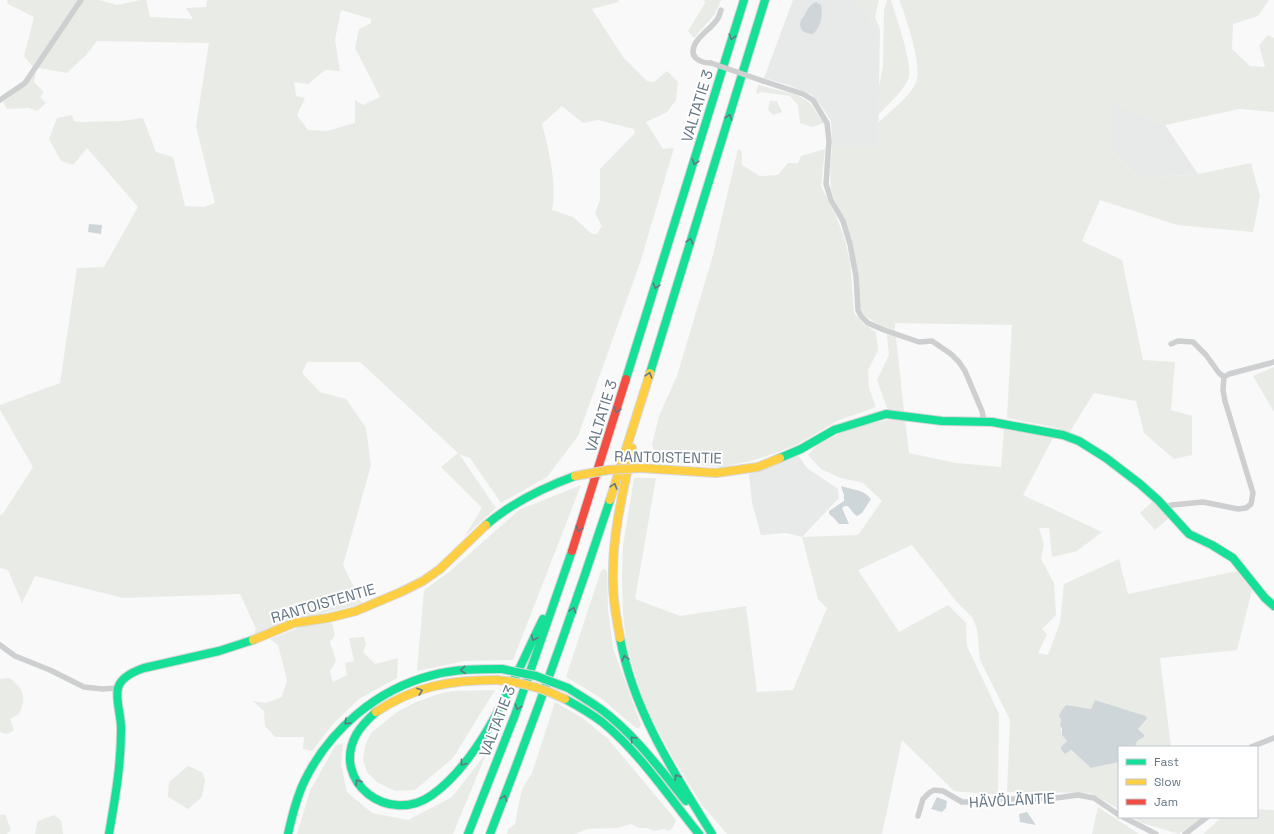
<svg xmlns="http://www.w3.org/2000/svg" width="1274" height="834" font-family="'Space Grotesk',sans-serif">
<rect width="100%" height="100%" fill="#f9f9f9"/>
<path fill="#e8e9e9" d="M793,0h62l25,29 -2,117h-46l-1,-25 -9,-14 -10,-12 -24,-10 -24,-7z
M1111,103l54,22 33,49 -60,4 -27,-27z
M798,455l9,13 31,21 1,9 -37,39 -16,-4 -25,2 -9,-32 -3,-29 20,-6z"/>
<path fill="#e8ebe6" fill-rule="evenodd" d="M7,0h92l18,5 23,-5h6l4,17 43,2 -7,-11 20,-1 1,-7h412l-1,2 -26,7 31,48 24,24 7,1 13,-11 11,11 -2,18 -9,12 -21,10 17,27 11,-1 -34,115 -62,173 -31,41 -46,26 -31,-45 -11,-4 37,54 -32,29 18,-29 -41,-41 17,-14 -98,-91h-53l-5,11 18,19 26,7 20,29 5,37 -28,100 19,39 -73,17 -36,16 3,-8 -16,-35 -117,4 -88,-22 -13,27 -14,-33 -8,-2v-54l2,1 31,-48 -33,-57v-5l60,-22 17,-115 27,-1 34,-60 -51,-59 -14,17 -12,-4 -12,-22 8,-21 15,-3 2,6 5,1 43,-1 21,-3 13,34 17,5 12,49 19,1 11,-4 -19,-77 13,-83 -112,-2 -11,14 -19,18 -34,-6 -9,-11 10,-39 -26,-13zM341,10l30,9v4l-12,6 -4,19 25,49 -17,8 -8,-5v23l-28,8 -19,-1 -11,-15 8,-17 -9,-2 -2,-14 14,2 17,-14 15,1 -5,-31zM562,106l21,17 15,-3 36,9 1,4 -35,36v31l-5,13 7,13 -5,8h-5l-19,-17 -21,-7c5,-27 -3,-59 -10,-86z
M704,0h17l-6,14 -21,24 -6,-7 17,-28z
M855,0h24l-4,17 5,12z
M887,0h4c5,17 21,61 18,77 -3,11 -23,30 -31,38l1,-28 4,-21 1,-56z
M899,0h370l-11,16 -25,8 -1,25 18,17 15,1 -6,-22 9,-10 6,3v74l-35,-3 -74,16 -54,-21v47l27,27 60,-4 53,-11 9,33 -7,36 -76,-7 -77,-25 -18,41 40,19 21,100 32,2 -4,48 21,6v39l-18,4 -30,-26 -8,-32 -42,-8 -25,40 -11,-5 -51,-10 5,-93 -117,-2v9l-17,-8 -14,-9 -4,-9 -2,-22 -19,-74 -8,-20 -1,-18 2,-26h46v-23c12,-12 35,-28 39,-44 4,-16 -11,-63 -18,-79z
M36,72l-2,10 10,10 -4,5 6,6 -9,8 -8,-3 -22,1 -4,-7 17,-13z
M758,85l39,10 12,7 15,21 -12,4 -12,-4 -2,-18 -8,-9 -28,-4 -6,2z
M770,101h7l5,11 -9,3 -5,-5z
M738,149l4,3v13l18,11 18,-1 10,-12h10l3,-7 24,-7 -4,37 15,30 8,21 6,24 4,52 10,11 12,8 2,19 -10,19 1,18 7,19 -39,14 -43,25 -39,14 -33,7 -65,-5 -5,-17 7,-29 18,-40 36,-121z
M887,334l9,3 8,74h-16l-11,-31 12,-25z
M1274,367v45l-21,-36z
M888,420h17l4,33 47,10 45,4 3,-38 49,9 -30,57 79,37 -25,19 -25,6 -3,-29h-10l5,16 -3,15 13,24 2,32 -14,14 5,5 -9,19 10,2 12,-32 4,-39 55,-25 9,35 109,-23 15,19 -15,60 -77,8 11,89h-36l3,-18 9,-9 -1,-4 -51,-16 -4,9 -14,-2h-7c-9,12 -14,20 -3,34l-5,10 3,3 5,-4 21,18 28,-6v47l-29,-16 -83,-1 3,-72 -30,-60 -3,-31 -5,-12 -16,-16 -44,-56 -54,25 41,62 49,-27 18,18 1,23 32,68 -1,81 -44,-4 -52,-51 -20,94h-155l-25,-29 -29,-47 -28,-52 -14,-45 -5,-18 -3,-30 -1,-35 1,-32 11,-68h22l-21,121 45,17 66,-10 11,86 36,-2 34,-82 -9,-9 -16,-62 56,-2 24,-34 -19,-18 -22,-5 -20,-9 -13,-14 10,-11 21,-10 19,-8z
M581,485l-68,175 -49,1 -47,10 7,-81 25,-18 70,-62z
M1153,501l16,17 -14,12 -15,-17z
M604,569l3,2 1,38 5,39 28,77 -2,3h-3l-35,-30 -35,-21 35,-106z
M332,623l3,12 -5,7 6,19 -6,10 3,11 14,-7 -2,-12 9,-2 -5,-23 15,-1 2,8 -3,7 12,12 23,-6 -1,20 -38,21 -26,25 -21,27 -9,-2 1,-12h-29l-10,-11 -1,-15 -11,-10 13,2 16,-6 5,-17 -9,-35 -8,-6 33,-13z
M10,678c14,12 17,19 9,36l-9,5 4,11 -6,4 -7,-1 -1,-3v-51z
M495,690l-42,68 -38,32 -20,1 -18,-9 -10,-10 -4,-13 2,-13 6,-13 26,-21 17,-9 21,-8 17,-4z
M555,702l29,17 24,20 68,81 -3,7 -4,4 -5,-2 -10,2 -7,-3h-8l-8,-4 -14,4 -30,1 -12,5h-68l1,-5 7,-5 3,-17 4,-17 3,-6 7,-11z
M343,743l-2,21 6,28 25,21 36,7 44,-23 35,-45 -34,82h-156l13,-43 25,-45z
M188,766l14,6 3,8 -3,17 -14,12 -20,-12 1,-15z
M1098,807l41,27h-47z
M1257,809l17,1v24h-71l19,-17h35z
M5,814l6,16 -4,4h-7v-19z
M54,815l7,5 2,14h-28l3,-13z
M1132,817h71l-24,17 -37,-11z"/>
<path fill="#ced6d9" d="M816,2l5,3c2,10 0,22 -8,29 -9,0 -15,-4 -12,-14 2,-4 3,-2 4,-6 4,-6 4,-9 11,-12z
M89,224l13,1 -1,9 -13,-2z
M841,486c11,4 22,3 30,13l-9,14 -5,3 -3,-2 -6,-8h-3l-3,2 7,16h-10l-6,-7 -4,-3v-3l15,-10v-6z
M1095,700l51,16 1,3 -9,10 7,7 -8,5 -2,6h-16v15l-28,6 -20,-18 -6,4 -3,-3 -1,-4 6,-6 -5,-6v-7l-2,-2 1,-6 -2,-5 3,-5 4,-5 25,4z
M937,797l10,4 -1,7 -4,4 -11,-3z
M1027,812l9,13 -16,-3 -1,-8z"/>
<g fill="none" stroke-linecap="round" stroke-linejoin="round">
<g stroke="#d5d6d7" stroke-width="10">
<path id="fast" d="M650,373l115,-373
M626,379l118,-379
M780,458l21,-9 33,-19 52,-16 56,7 50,1 71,13 16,6 27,17 34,26 18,16 31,34 23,11 21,13 32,40 9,8
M486,525c27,-23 56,-37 89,-49
M620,638c13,72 54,135 92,196
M568,688c11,7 23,14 34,22 33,25 58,59 84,91
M565,699c13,7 25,14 37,23 38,31 66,74 97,112
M376,712c-8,7 -15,14 -20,23 -25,47 33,91 76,60 52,-37 83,-120 111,-176
M109,834c6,-35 12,-68 12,-103 1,-14 -6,-30 -3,-43 3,-11 17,-17 26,-20l75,-17 34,-11
M288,834c4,-18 8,-35 16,-52 25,-52 73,-93 129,-107 22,-6 46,-6 69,-6
M468,834l47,-119 57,-164
M490,834c43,-110 83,-222 120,-334"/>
</g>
<g stroke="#d5d6d7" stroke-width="10">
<path id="slow" d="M641,468l75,5 42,-6 22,-9
M610,500l40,-127
M620,638c-4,-22 -8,-44 -7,-66 0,-42 11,-83 19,-124
M253,640l41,-17 34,-5 28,-7 45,-19 22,-11 17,-12 46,-44
M376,712c39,-26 74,-32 121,-32"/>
</g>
<g stroke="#d5d6d7" stroke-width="10">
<path id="jam" d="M572,551l54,-172"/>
</g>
<path stroke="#cecfd0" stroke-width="5.5" d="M711,63c-10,0 -23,-5 -16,-19 5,-9 15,-15 21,-23 3,-3 4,-8 5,-11
M763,81l40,13 10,6 14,23 2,18 -3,43 5,16 12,21 7,23 6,32 2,34 3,6 7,7 16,7 35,12 13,-1 19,13 8,8 6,9 17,40 2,11
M0,100l25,-17 56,-83
M1224,377l5,-3 45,-12
M1164,507l8,-2 31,-3 35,7 8,-1 5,-4 2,-11 -28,-92 -2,-11 1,-13 -5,-4 -13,-18 -13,-13 -15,-1 -7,3
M0,645l15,11 35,14 34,17 18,2 16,-1
M1251,747l23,-9
M918,816l5,-17 6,-6 5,-3 9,1 19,11h13l26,-3h47l30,-4 16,3 25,17
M1123,817l33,17
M1185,834l22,-17"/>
<use href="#fast" stroke="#16e098" stroke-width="8"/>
<use href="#slow" stroke="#ffcf43" stroke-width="8"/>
<use href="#jam" stroke="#f24e42" stroke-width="8"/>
<g stroke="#d5d6d7" stroke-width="10" stroke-linecap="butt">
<path id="fast-bridge" d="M502,669l34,7 32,12"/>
</g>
<g stroke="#d5d6d7" stroke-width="10" stroke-linecap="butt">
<path id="slow-bridge" d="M575,476l33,-6 33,-2
M497,680c24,2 46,8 68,19"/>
</g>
<path stroke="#cecfd0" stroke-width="5.5" d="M711,63l52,18"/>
<use href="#fast-bridge" stroke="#16e098" stroke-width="8"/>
<use href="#slow-bridge" stroke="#ffcf43" stroke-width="8"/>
</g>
<defs><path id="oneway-chevron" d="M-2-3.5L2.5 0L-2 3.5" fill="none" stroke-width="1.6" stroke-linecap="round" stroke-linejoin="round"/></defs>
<g stroke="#657683">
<use href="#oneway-chevron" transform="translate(732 37) rotate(107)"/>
<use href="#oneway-chevron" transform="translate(729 117) rotate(-73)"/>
<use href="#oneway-chevron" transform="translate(695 162) rotate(107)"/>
<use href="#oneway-chevron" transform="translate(690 241) rotate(-73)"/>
<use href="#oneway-chevron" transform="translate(656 286) rotate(107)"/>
<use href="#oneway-chevron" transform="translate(649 375) rotate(-73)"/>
<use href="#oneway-chevron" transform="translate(617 410) rotate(107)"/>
<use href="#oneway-chevron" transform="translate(614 486) rotate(-72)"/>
<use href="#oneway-chevron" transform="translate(579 529) rotate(108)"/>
<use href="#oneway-chevron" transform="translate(573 610) rotate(-72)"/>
<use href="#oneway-chevron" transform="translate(534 638) rotate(114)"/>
<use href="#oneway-chevron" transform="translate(625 658) rotate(-105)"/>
<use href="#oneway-chevron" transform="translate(463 670) rotate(175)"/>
<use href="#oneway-chevron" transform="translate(420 691) rotate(-19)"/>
<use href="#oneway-chevron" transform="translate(518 707) rotate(110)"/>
<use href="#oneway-chevron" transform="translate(347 722) rotate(136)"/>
<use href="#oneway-chevron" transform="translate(633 739) rotate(-134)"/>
<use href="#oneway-chevron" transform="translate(463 763) rotate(128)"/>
<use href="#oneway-chevron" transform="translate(677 777) rotate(-122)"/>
<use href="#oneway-chevron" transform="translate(358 782) rotate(-122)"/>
<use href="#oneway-chevron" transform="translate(504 798) rotate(-69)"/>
</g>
<g text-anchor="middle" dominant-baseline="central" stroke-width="4" stroke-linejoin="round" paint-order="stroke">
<g font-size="15" fill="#657683" stroke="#fff">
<text transform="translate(697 106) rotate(-73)">VALTATIE 3</text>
<text transform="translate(601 416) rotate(-73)">VALTATIE 3</text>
<text transform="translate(668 457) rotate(1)">RANTOISTENTIE</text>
<text transform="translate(323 603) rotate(-16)">RANTOISTENTIE</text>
<text transform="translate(497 721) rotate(-69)">VALTATIE 3</text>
<text transform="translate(1012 800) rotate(-3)">HÄVÖLÄNTIE</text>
</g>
</g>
<rect x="1118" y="746" width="140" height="72" fill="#ffffff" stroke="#c1c8cd"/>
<rect x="1126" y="759" width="20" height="6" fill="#16e098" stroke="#c1c8cd"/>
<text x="1154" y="766" font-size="12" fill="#657683">Fast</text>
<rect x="1126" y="779" width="20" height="6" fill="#ffcf43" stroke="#c1c8cd"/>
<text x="1154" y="786" font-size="12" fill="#657683">Slow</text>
<rect x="1126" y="799" width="20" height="6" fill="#f24e42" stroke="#c1c8cd"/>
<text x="1154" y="806" font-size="12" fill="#657683">Jam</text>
</svg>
